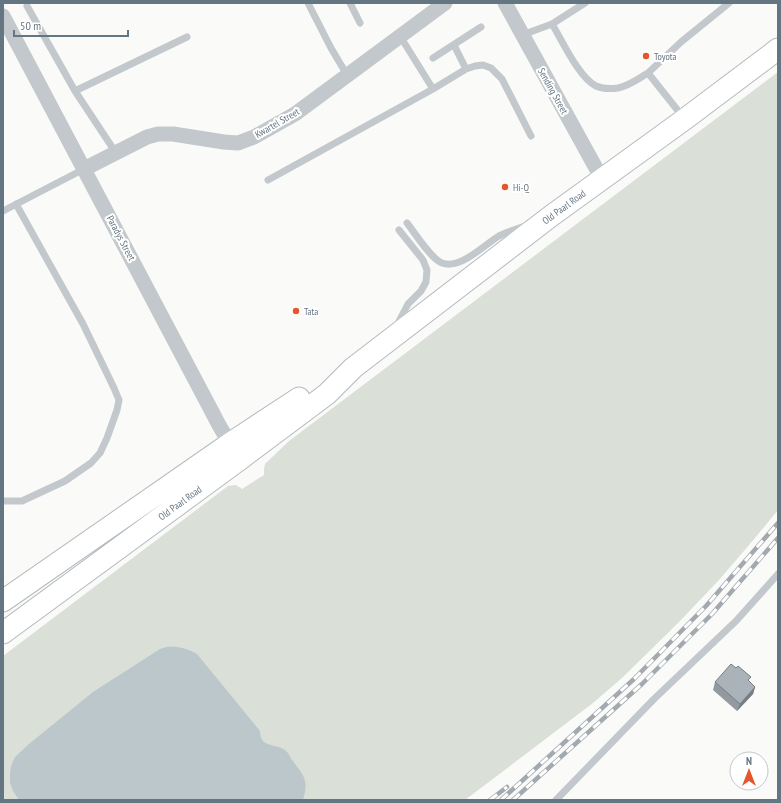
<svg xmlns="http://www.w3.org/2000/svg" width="781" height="803" font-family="'PT Sans Narrow',sans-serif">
<rect width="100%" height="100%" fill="#fafaf8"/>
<path fill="#dadfd7" d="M778,72v438l-23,28 -36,42 -39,41 -57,56 -30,26 -128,97h-462v-144l225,-170 8,-1 6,4 22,-14v-6l1,-5 24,-23z"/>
<path fill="#bbc7cb" d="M166,647c12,-1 20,1 31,7l63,77c0,17 14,12 25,19 3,2 5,7 7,10 12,16 17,19 11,40h-284l-6,-9 -3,-8v-9l1,-8 4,-9 14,-13 64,-52 67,-43z"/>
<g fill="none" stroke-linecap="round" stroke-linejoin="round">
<g stroke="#b3babf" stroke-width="23">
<path id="secondary" d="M3,601l226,-157 70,-46
M3,633l236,-173 88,-66 26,-26 198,-152 134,-97 93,-70"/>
</g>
<path stroke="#c3c8cc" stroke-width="7" d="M308,3l23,45 16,27
M350,3l10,20
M585,3l-33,21c10,16 27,54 44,62 7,3 15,3 22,2 11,-2 20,-9 30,-15
M27,6l48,85 41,62
M522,35l30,-11
M400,36l33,53
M454,45l12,24
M433,58l48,-31
M75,91l112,-54
M683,117l-35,-44 33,-31 48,-39
M268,180l165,-91 33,-20 9,-3 8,-1 8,3 11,11 29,57
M3,211l81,-42
M407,223c8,10 24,36 35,40 18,7 42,-18 57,-27 8,-4 17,-7 26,-10
M396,327l12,-23 13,-13 5,-9 1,-12 -4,-10 -24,-30
M3,501h19l43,-20 26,-18 9,-10 7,-15 10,-28 2,-10 -5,-12 -31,-64 -67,-120
M556,800l98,-101 82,-78 42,-47"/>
<path stroke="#c3c8cc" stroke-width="15" d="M505,3l97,176
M3,16l216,409 15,26
M84,169l63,-32 11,-3h15l51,8 14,1 16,-6 41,-23 150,-111"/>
<use href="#secondary" stroke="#fff" stroke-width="21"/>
<g stroke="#a2aab0" stroke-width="4.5">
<path id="rail" d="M490,800l17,-13
M501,800l133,-121 72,-73 72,-83
M513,800l129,-116 70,-70 66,-76"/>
</g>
<use href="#rail" stroke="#fff" stroke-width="3" stroke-dasharray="9" stroke-linecap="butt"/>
</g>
<path fill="#929a9f" d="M749,681l6,6 -2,7 -16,17 -24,-21 2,-8z"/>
<path fill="#777d82" d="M755,687l-2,7 -16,17 3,-7z"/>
<path fill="#aab3b9" stroke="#777d82" d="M731,664l5,4 2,-2 13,11 -3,3 7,7 -15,17 -25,-22z"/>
<g fill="#e4572e" stroke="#fff" stroke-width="1.5">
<circle cx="646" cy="56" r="4"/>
<circle cx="505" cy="187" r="4"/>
<circle cx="296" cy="311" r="4"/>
</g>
<g text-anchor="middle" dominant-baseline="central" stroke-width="4" stroke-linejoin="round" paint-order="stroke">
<g font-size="10" fill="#657683" stroke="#fff" text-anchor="start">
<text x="654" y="56">Toyota</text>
<text x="513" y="187">Hi-Q</text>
<text x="304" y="311">Tata</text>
</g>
<g font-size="10" fill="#657683" stroke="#fff">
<text transform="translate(553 91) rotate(61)">Sending Street</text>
<text transform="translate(277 123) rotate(-30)">Kwartel Street</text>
<text transform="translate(564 207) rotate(-36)">Old Paarl Road</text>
<text transform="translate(121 238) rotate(62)">Paradys Street</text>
<text transform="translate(180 503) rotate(-36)">Old Paarl Road</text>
</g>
</g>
<rect width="781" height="803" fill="none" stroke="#657683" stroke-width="8"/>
<g transform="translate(749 771)"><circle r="19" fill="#ffffff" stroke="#c1c8cd"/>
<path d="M0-3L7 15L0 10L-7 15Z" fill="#e4572e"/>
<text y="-6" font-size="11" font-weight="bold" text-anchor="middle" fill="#657683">N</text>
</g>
<path d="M14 30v6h114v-6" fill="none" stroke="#657683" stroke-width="2"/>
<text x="20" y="30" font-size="12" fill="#657683" stroke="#ffffff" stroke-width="3" paint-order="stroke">50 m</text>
</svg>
